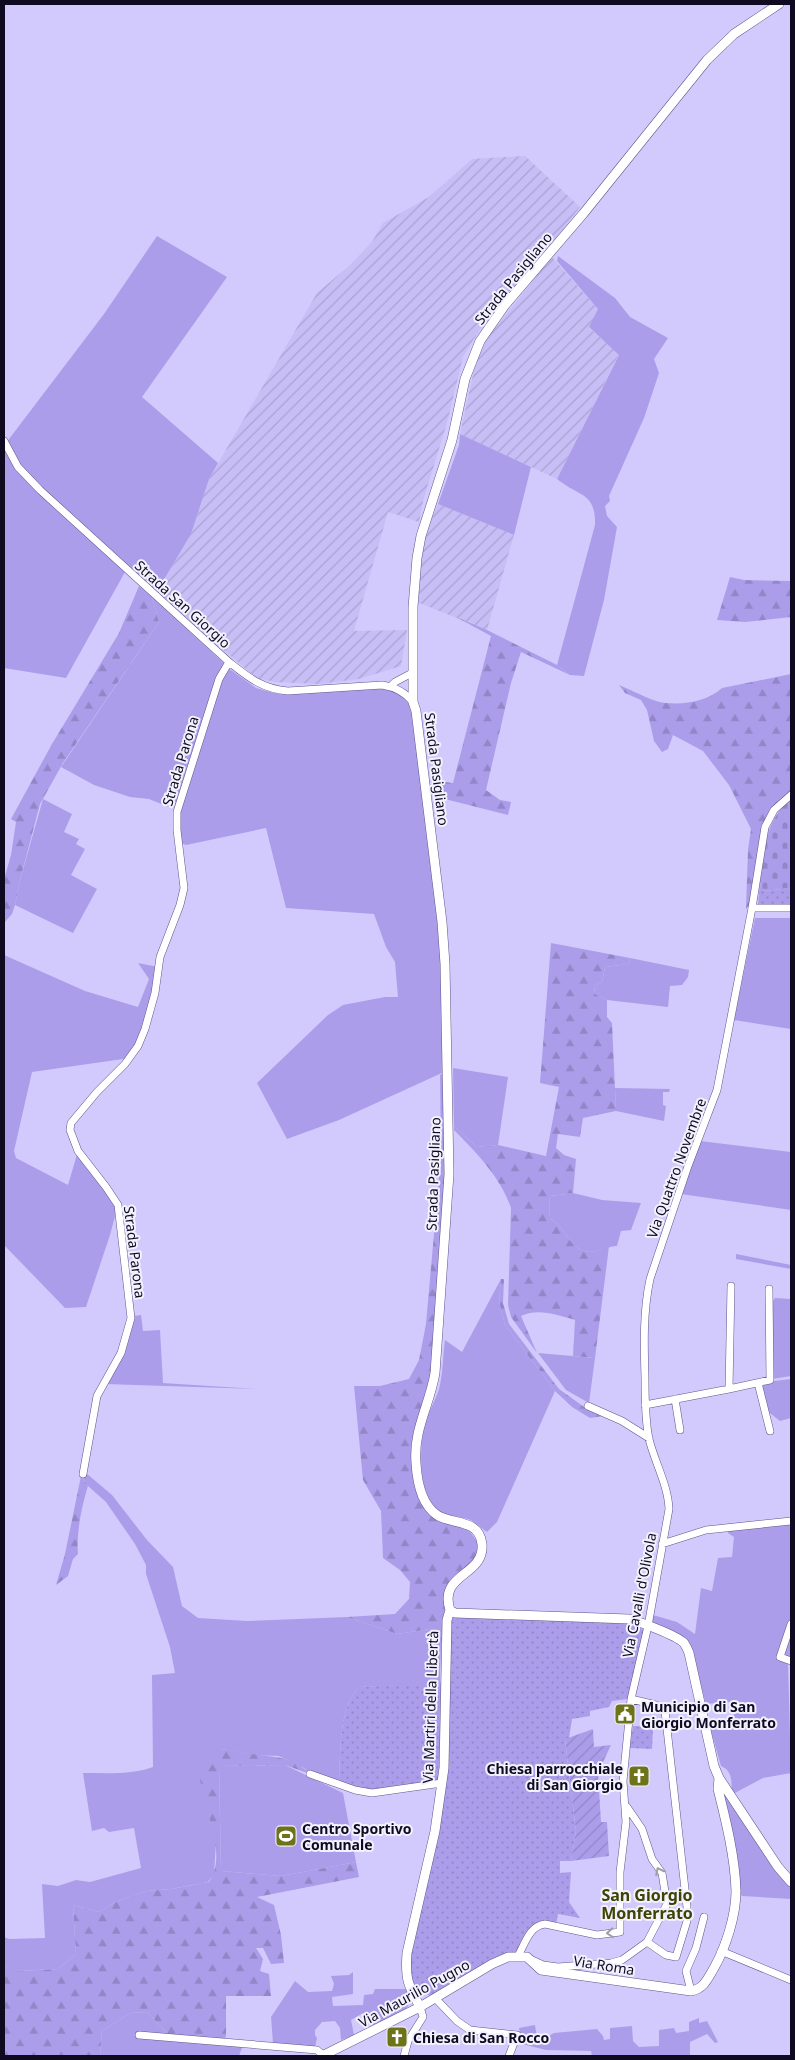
<svg xmlns="http://www.w3.org/2000/svg" width="795" height="2060" font-family="'Noto Sans',sans-serif">
<defs>
<pattern id="industrial-furrows" width="10" height="10" patternUnits="userSpaceOnUse" patternTransform="scale(1.25)"><rect width="10" height="10" fill="#c7bef5"/><path d="M-1 1l2-2M0 10L10 0M9 11l2-2" fill="none" stroke="#aaa2d2"/></pattern>
<pattern id="forest-firs" width="22" height="20" patternUnits="userSpaceOnUse" patternTransform="scale(1.25)"><rect width="22" height="20" fill="#ac9dea"/><path d="M5 1l3.5 6h-7zM16 11l3.5 6h-7z" fill="#9386c8"/></pattern>
<pattern id="cemetery-stones" width="16" height="16" patternUnits="userSpaceOnUse" patternTransform="scale(1.25)"><rect width="16" height="16" fill="#ac9dea"/><path d="M2 7V4a2 2 0 0 1 4 0v3zM10 15v-3a2 2 0 0 1 4 0v3z" fill="#9386c8"/></pattern>
<pattern id="park-dots" width="8" height="8" patternUnits="userSpaceOnUse" patternTransform="scale(1.25)"><rect width="8" height="8" fill="#ac9dea"/><path d="M2 2h.1M6 6h.1" fill="none" stroke="#9386c8" stroke-width="1.8" stroke-linecap="round"/></pattern>
<pattern id="garden-furrows" width="10" height="10" patternUnits="userSpaceOnUse" patternTransform="scale(1.25)"><rect width="10" height="10" fill="#ac9dea"/><path d="M-1 1l2-2M0 10L10 0M9 11l2-2" fill="none" stroke="#9386c8"/></pattern>
</defs>
<rect width="100%" height="100%" fill="#d2cafc"/>
<path fill="url(#industrial-furrows)" d="M525,156l55,51 -32,42 -57,62 -28,46 -16,66 -24,78 -4,21 -31,-10 -34,119 53,-1 -6,36 -42,13 -41,5 -43,-2 -18,-4 -101,-85 35,-59 18,-55 108,-186 32,-27 23,-24 11,-19 46,-26 43,-38z
M552,257l46,52 -9,19 30,26 -62,125 -97,-45 16,-73 12,-24z
M438,504l76,31 -27,95 -70,-28 3,-45 5,-21z"/>
<path fill="#ac9dea" d="M157,236l70,41 -85,120 76,66 -9,16 -18,55 -35,59 -114,-104 -23,-25 -13,-21 98,-129z
M558,256l57,42 15,19 38,21 -14,21 5,14 -15,45 -35,78 1,5 -5,5 2,10 10,11 -13,73 -20,76 -14,-1 -13,-10 38,-140c1,-33 -16,-28 -38,-46l62,-124 -30,-28 9,-18 -41,-48z
M460,434l71,33 -17,68 -76,-31 21,-59z
M4,448l8,16 13,16 100,92 -59,106 -62,-10z
M152,597l79,73 25,18 18,5 22,1 89,-6 16,7 12,11 26,216 5,150 -105,48 -52,19 -30,-56 71,-68 15,-10 42,-8h13l-3,-35 -9,-15 -12,-33 -88,-6 -20,-80 -80,17 -5,-2v-37l-10,2 -22,-9 -19,-2 -36,-12 -33,-18 98,-145z
M43,799l29,15 -8,18 15,7 -3,5 9,5 -14,26 26,14 -24,44 -58,-28 5,-25z
M755,918h36v111l-57,-9z
M4,955l81,36 53,16 11,-28 -11,-16 20,4 -7,42 -21,49 -98,14 -18,79 2,7 52,27 10,-34 40,54 -8,30 -24,72 -21,1 -61,-63z
M630,958l59,12 -1,7 -6,8 -12,1 -2,21 -61,-7 -12,-6 -1,-8 8,-4 3,-15 24,-3z
M453,1068l55,9 -10,68 -21,2 -23,-21z
M615,1088l55,1 -1,3h-6v13l3,1 -2,15 -48,-10z
M700,1141l91,11v58l-110,-16z
M573,1193l29,7 39,3 -10,27 -10,1 -4,15c-9,0 -18,6 -27,6 -20,0 -24,-26 -41,-34l1,-22z
M736,1254l55,11v4l-55,-10z
M501,1279l-2,23 6,23 50,66 -58,131 -10,10c-6,-4 -12,-11 -19,-13 -12,-3 -22,-1 -32,-10 -18,-18 -17,-62 -11,-85 3,-13 12,-25 15,-39 3,-14 3,-31 5,-45l17,12z
M775,1298l16,1v77l-19,3 -1,-75z
M141,1315l2,16 17,-1 3,53 93,6 -151,-5 29,-68z
M538,1353l57,5 -6,45 -23,-13z
M791,1379v39l-11,3 -14,-11 -8,-27z
M86,1473l26,22 35,45 26,27 9,39 16,12 49,3 100,-4 50,17 33,-5 15,7 -4,7 -1,37 -2,4 -79,3c-21,23 -18,63 -20,93l-29,-6 -6,-6 -25,-12 -25,-1 -33,-6 -19,40 14,52 -2,33 -6,8 -37,7 -25,2 -33,12 -14,9 -26,-7 3,49 -18,15 -43,2 -11,-6v-28l5,2 36,-1 -3,-54 16,2 18,-6 14,2 51,-14 -7,-40 -25,4 -5,-4 -12,3 -9,-58c23,0 49,2 70,-6l-1,-92 23,-2 -5,-26 -24,-73v-9l-11,-21 -29,-42 -18,-16 -7,-10z
M791,1522v139l-3,1 3,111 -28,5 -32,17c1,-12 2,-24 -10,-29l-11,-39 25,-1 -2,-20 -4,-4 -23,2 -16,-58 -39,-24 2,-7 24,7 18,12 6,-46 11,3 6,-33 14,-1 2,-20 -6,-4 1,-3z
M285,1765l58,28 13,69 -75,14 -60,-5 -2,-105z
M721,1787l70,99v13l-49,-3 -2,-3z
M353,1972v22l-21,3 1,9 30,-1 1,-10 9,-1 2,-5h31c7,8 4,14 -1,22l-34,15 -8,-13 -12,7 3,15 -13,5 -1,-12 -5,-7 -13,1 -7,8v5l2,3 -2,9 -42,-4 -2,-26 24,-36 13,11 24,-1 2,-7 -3,-8 18,-1z
M147,2012l25,26 71,7 -4,11h-139l2,-25 28,-18z
M699,2018v5l8,-2 11,21 -3,1 -8,-9 -17,8v14h-98l-1,-5 -45,-1 -28,-7 2,-10 -1,-5 16,-3 2,13h8l9,-5 43,-4 6,7 1,4 6,-1v-11l22,-2 1,15 6,6 20,-1v-16l15,-2 2,5 13,-2v-9z"/>
<path fill="url(#forest-firs)" d="M730,577l14,3 47,1v36l-46,5 -28,-2z
M139,586l13,11 7,25 -96,141 -23,41 -20,76 -5,25 -3,9 -8,9v-44l7,-24 5,-33 -5,-3 41,-75 67,-111z
M456,617l31,13 70,35 13,10 -49,-23 -10,31 -25,107 14,10 11,2 -3,13 -75,-19 -2,-16 22,3 38,-147z
M791,674v117l-19,18 -20,92 -6,8 2,-59 3,-21 -22,-44 -26,-34 -30,-16 -5,14 -6,3 -8,-11 -7,-31 -6,-10 -16,-7 -6,-8c13,5 34,17 47,18 19,2 42,-2 56,-15z
M551,943l79,15 -1,6 -24,3 -3,15 -8,4 1,8 12,6v17l5,6 4,88 -33,7 -3,19 -22,-3 -2,14 8,7 12,4 -3,34 -23,3 -1,22c17,8 21,34 41,34 6,0 14,-4 19,-6l-14,112 -22,-2 2,-36c-19,-5 -36,-12 -54,-4l16,37 -26,-36 -3,-12 3,-97c-10,-30 -35,-56 -57,-78v-4l23,21 21,-2 48,11 13,-69 -19,-4z
M444,1072l1,102 -13,199 -19,85 14,51c18,9 67,25 46,52 -6,8 -19,12 -23,20 -7,12 -5,41 -5,55l-15,-7 -33,5 -50,-17 48,-3 14,-15 1,-17 -10,-12 -17,-12 -2,-47 -18,-31 -9,-94h26l29,-7 10,-19 7,-36 15,-169 -1,-80z
M501,1279h3l-1,24 6,21 50,65 28,20 17,7 -14,2 -18,-11 -17,-16 -50,-66 -6,-23z
M81,1476l7,10c-6,19 -12,48 -10,68l-5,5 -5,17 -12,9 9,-31z
M221,1749c10,1 21,4 31,5 24,4 39,1 58,20l-25,-9 -66,1 2,105 60,5 75,-14 3,15 -102,20 17,8 7,30 3,28 -13,1 -8,-16h-7l7,11 -3,12 9,3 2,22h-45v40l-3,6 -51,-4 -25,-26 -17,1 -28,18 -2,25h-96v-91l12,6 42,-2 18,-15 -3,-49 26,7 14,-9 33,-12 25,-2 38,-7c24,-36 -20,-92 -6,-118 3,-6 13,-11 18,-15z"/>
<path fill="url(#cemetery-stones)" d="M791,798v90l-27,3 -3,-2 -1,-7c6,-37 3,-57 31,-84z"/>
<path fill="url(#park-dots)" d="M760,882l1,7 3,2 27,-3v18l-33,-2z
M458,1615l171,7 8,2 8,8 -17,67 -16,2 -3,6 -19,4v5l-18,3 -3,19 -4,2 11,91 -5,30h-11v12l11,-1 -2,30 11,16 -22,-4 -2,11h-22l-18,30 -83,41c-17,-3 -23,-12 -24,-29l39,-193 2,-149 3,-7z
M440,1680l3,16 -5,85c-28,6 -76,20 -99,-1 2,-30 -1,-70 20,-93l79,-4z
M633,1726l20,1 -1,22 -22,-1z"/>
<path fill="url(#garden-furrows)" d="M593,1729l1,18 17,-2 -13,28 3,49h6l2,34 -38,5 5,-30 -11,-92z"/>
<g fill="none" stroke-linecap="round" stroke-linejoin="round">
<g stroke="#60548b" stroke-width="8">
<path id="minor" d="M4,441l14,26 22,23 189,172c19,15 33,27 59,29l94,-6c13,2 23,7 31,17
M391,686l4,-4 17,-9
M752,908h39
M758,1383l12,48
M729,1389l41,-9 -1,-91
M675,1399l5,31
M645,1405l84,-16 2,-103
M588,1406l34,15 27,17
M83,1474l14,-78 24,-43 10,-35 -13,-113 -12,-18 -28,-36 -8,-21 1,-7 26,-31 28,-28 13,-18 7,-17 10,-36 5,-36 20,-52 4,-17 -7,-58v-18l42,-133 10,-17
M662,1544l44,-14 85,-9
M791,1624l-11,33 11,4
M631,1699l25,6 9,6 22,196v14l-11,36 -10,-2 -19,-13
M310,1774l45,16 17,3 70,-10
M721,1951l70,29
M518,1956c7,-12 11,-30 27,-32l52,11 23,-3v-60l6,-50 -3,-41 8,-82 17,-73 21,-117c-1,-24 -14,-46 -20,-70 -4,-19 -4,-41 -4,-61 -1,-34 -2,-66 5,-99l38,-113 29,-76 35,-182 13,-81 9,-17 17,-15
M532,1960l11,5 15,2 53,-4 11,-3 25,-18 20,-38 -5,-31 -10,-14 -10,-30 -15,-22
M691,1991l-5,-20 10,-23 8,-31
M435,1998l22,23 13,9 47,5 -8,21
M139,2035l178,15 6,5
M404,2056l4,-15 15,-24 -3,-10"/>
</g>
<g stroke="#60548b" stroke-width="10">
<path id="tertiary" d="M450,1610c-12,-37 35,-34 32,-66 -3,-26 -30,-19 -45,-29 -16,-11 -20,-35 -21,-52 -3,-33 14,-59 19,-90l14,-199 -4,-210 -3,-42 -26,-211 -3,-9v-95l4,-49 4,-22 31,-96 13,-61 15,-38 25,-36 78,-91 124,-154 27,-26 45,-30
M719,1778l59,89 13,15
M420,2007c-12,-22 -15,-28 -13,-54l28,-122 9,-63 3,-148 3,-10
M322,2056l98,-49 72,-43 16,-7h19l14,13 150,21c13,-2 17,-13 23,-23 12,-21 22,-53 22,-77 -1,-34 -10,-70 -18,-102l1,-11 -5,-12 -25,-113c-1,-3 -3,-7 -5,-10 -8,-8 -44,-21 -55,-24l-174,-6 -5,-3"/>
</g>
<use href="#minor" stroke="#fff" stroke-width="7"/>
<use href="#tertiary" stroke="#fff" stroke-width="9"/>
</g>
<defs><path id="oneway-chevron" d="M-2-3.5L2.5 0L-2 3.5" fill="none" stroke-width="1.6" stroke-linecap="round" stroke-linejoin="round" transform="scale(1.25)"/></defs>
<g stroke="#9f9da5">
<use href="#oneway-chevron" transform="translate(659 1871) rotate(-117)"/>
<use href="#oneway-chevron" transform="translate(610 1933) rotate(175)"/>
</g>
<defs>
<g id="civic-square" transform="scale(1.125)"><rect x="-9" y="-9" width="18" height="18" rx="4" fill="#6e7219" stroke="#f2f1fe"/><path d="M-.6-6.5H3V-4.5H.6V-3L4-1V1h2V6H-6V1h2V-1L-.6-3ZM-1.2 2.5V6h2.4V2.5Z" fill="#fff"/></g>
<g id="church-square" transform="scale(1.125)"><rect x="-9" y="-9" width="18" height="18" rx="4" fill="#6e7219" stroke="#f2f1fe"/><path d="M-1.2-6h2.4v3.5h3.3v2.4h-3.3V6h-2.4V-.1h-3.3v-2.4h3.3Z" fill="#fff"/></g>
<g id="stadium-square" transform="scale(1.125)"><rect x="-9" y="-9" width="18" height="18" rx="4" fill="#6e7219" stroke="#f2f1fe"/><path d="M0-5a6.5 5 0 1 0 0 10a6.5 5 0 1 0 0-10ZM-3.5-1.8h7v3.6h-7Z" fill="#fff"/></g>
</defs>
<g fill-rule="evenodd">
<use href="#civic-square" x="625" y="1714"/>
<use href="#church-square" x="639" y="1776"/>
<use href="#stadium-square" x="286" y="1836"/>
<use href="#church-square" x="397" y="2037"/>
</g>
<g text-anchor="middle" dominant-baseline="central" stroke-width="4" stroke-linejoin="round" paint-order="stroke">
<g font-size="14" fill="#0f0a1f" stroke="#f2f1fe">
<text transform="translate(513 278) rotate(-51)">Strada Pasigliano</text>
<text transform="translate(183 604) rotate(42)">Strada San Giorgio</text>
<text transform="translate(180 761) rotate(-73)">Strada Parona</text>
<text transform="translate(437 769) rotate(83)">Strada Pasigliano</text>
<text transform="translate(676 1168) rotate(-70)">Via Quattro Novembre</text>
<text transform="translate(433 1174) rotate(-88)">Strada Pasigliano</text>
<text transform="translate(135 1252) rotate(83)">Strada Parona</text>
<text transform="translate(639 1595) rotate(-79)">Via Cavalli d'Olivola</text>
<text transform="translate(430 1707) rotate(-88)">Via Martiri della Libertà</text>
<text transform="translate(604 1965) rotate(9)">Via Roma</text>
<text transform="translate(414 1993) rotate(-29)">Via Maurilio Pugno</text>
</g>
<g font-size="14" font-weight="bold" fill="#0f0a1f" stroke="#f2f1fe" text-anchor="start">
<text x="641" y="1706">Municipio di San<tspan x="641" dy="16">Giorgio Monferrato</tspan></text>
<text x="623" y="1768" text-anchor="end">Chiesa parrocchiale<tspan x="623" dy="16">di San Giorgio</tspan></text>
<text x="302" y="1828">Centro Sportivo<tspan x="302" dy="16">Comunale</tspan></text>
<text x="413" y="2037">Chiesa di San Rocco</text>
</g>
<g font-size="16" font-weight="bold" fill="#3f4202" stroke="#f2f1fe">
<text x="647" y="1895">San Giorgio<tspan x="647" dy="18">Monferrato</tspan></text>
</g>
</g>
<rect width="795" height="2060" fill="none" stroke="#0f0a1f" stroke-width="10"/>
</svg>
